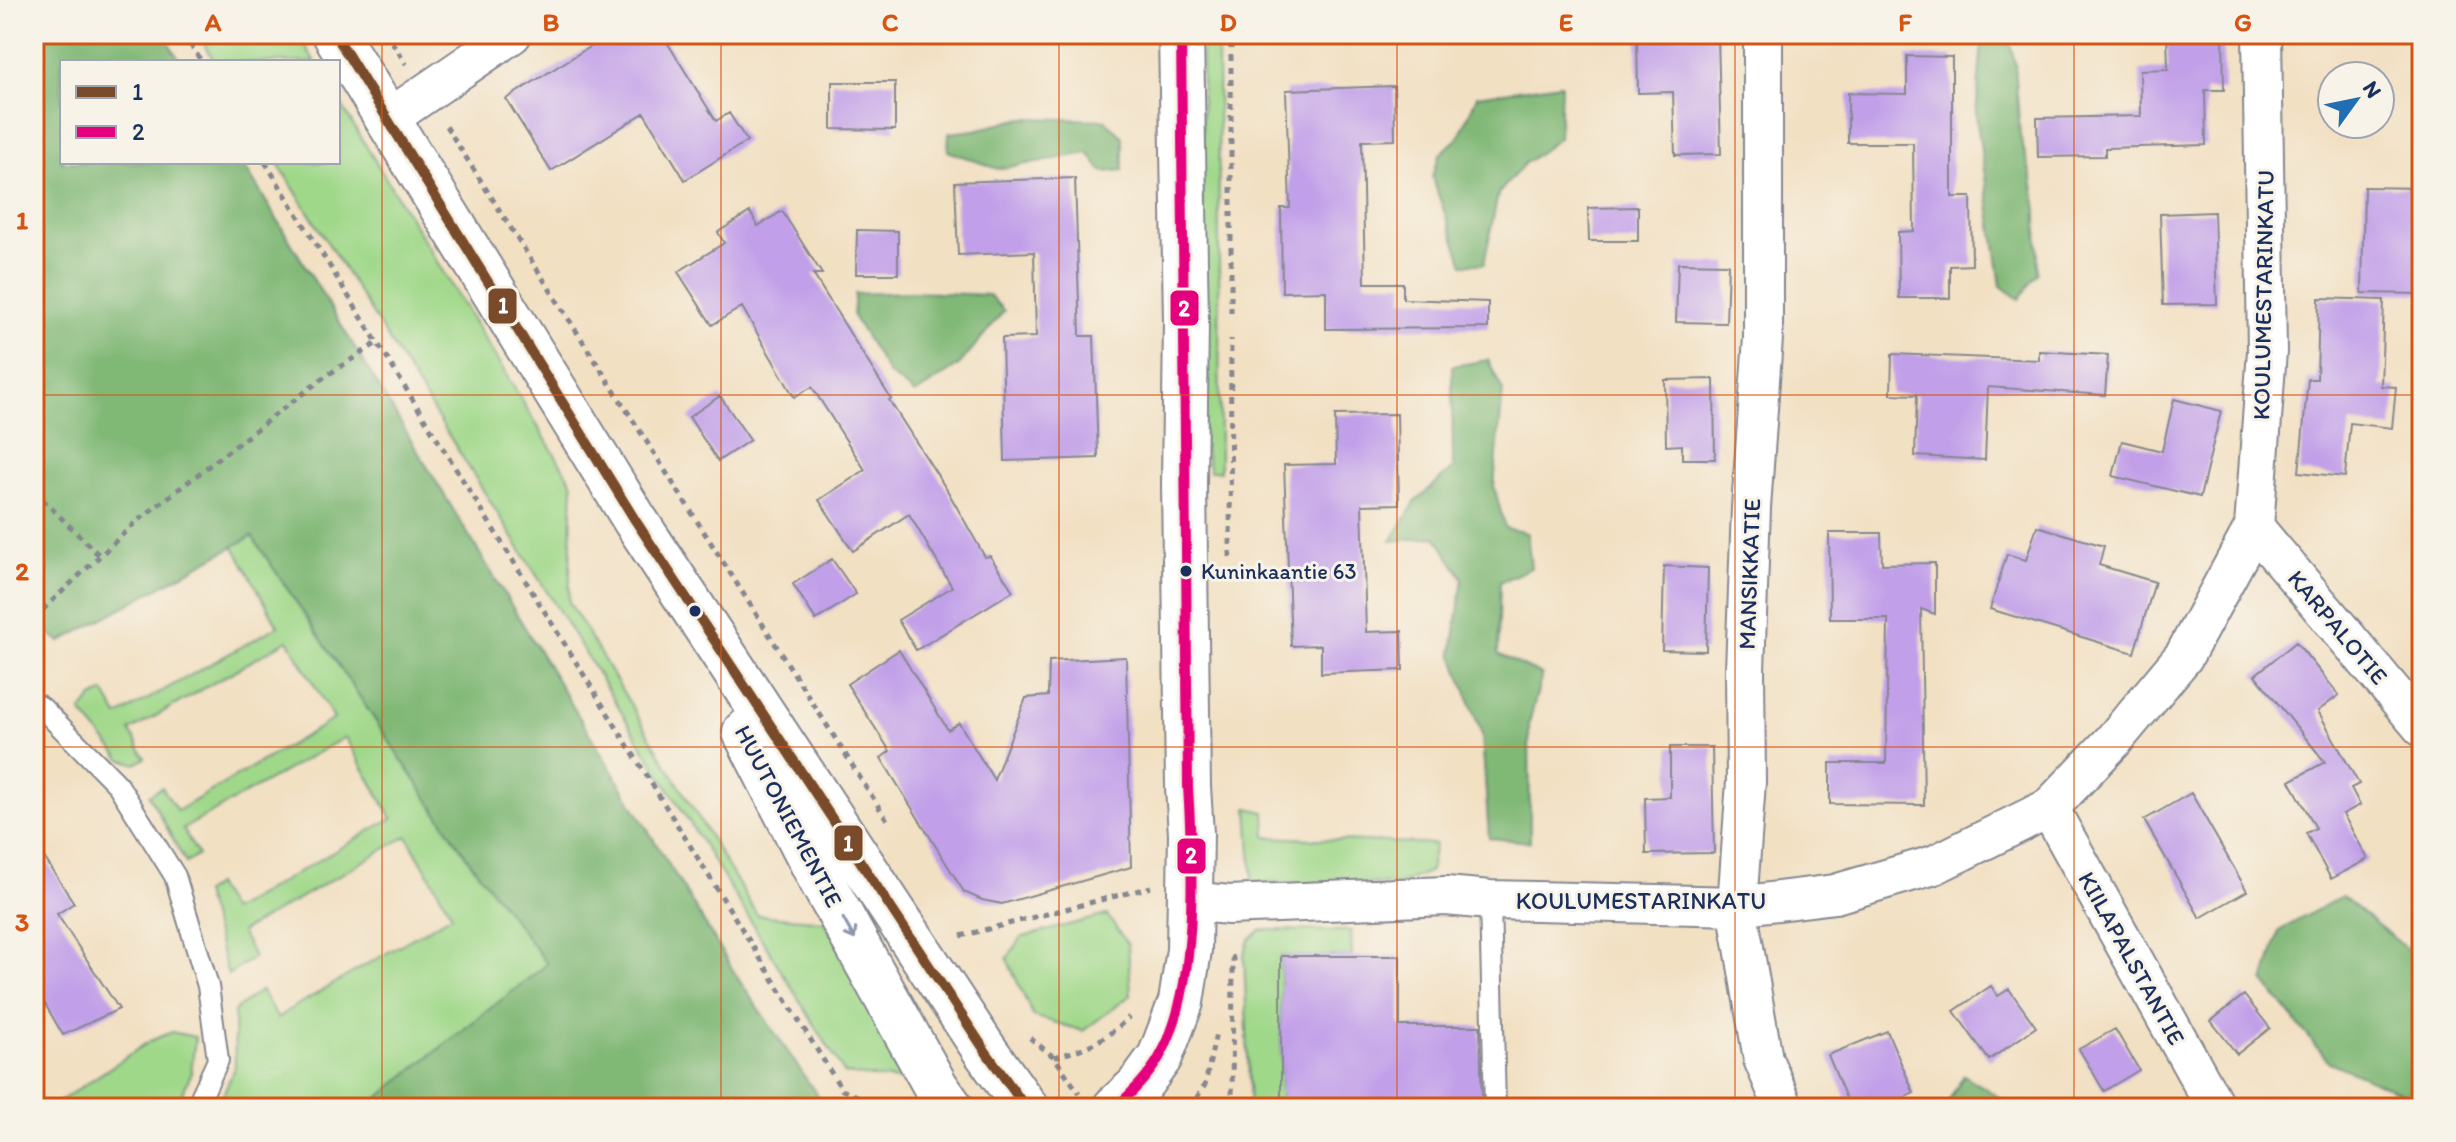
<svg xmlns="http://www.w3.org/2000/svg" width="2456" height="1142" font-family="Itim,sans-serif">
<rect width="100%" height="100%" fill="#f7f3e8"/>
<filter id="ink" filterUnits="userSpaceOnUse"><feTurbulence type="fractalNoise" baseFrequency=".0125" numOctaves="2"/><feDisplacementMap in="SourceGraphic" scale="16" xChannelSelector="R" yChannelSelector="G"/><feConvolveMatrix kernelMatrix="1 2 1 2 8 2 1 2 1" color-interpolation-filters="sRGB"/></filter>
<filter id="wash" filterUnits="userSpaceOnUse"><feTurbulence type="fractalNoise" baseFrequency=".006" numOctaves="4" result="noise"/><feDisplacementMap in="SourceGraphic" scale="32" xChannelSelector="R" yChannelSelector="G"/><feGaussianBlur stdDeviation="1.8" result="paint"/><feColorMatrix in="noise" values="0 0 0 0 0 0 0 0 0 0 0 0 0 0 0 0 0 1.4 0 .05"/><feComposite in="paint" operator="in"/></filter>
<g filter="url(#wash)">
<rect width="100%" height="100%" fill="#f2e0c3"/>
<path fill="#a0d88a" stroke="#5e8474" stroke-width="2" d="M198,34h100l17,28h-100z
M1202,34h16l2,437h-10l-7,-27z
M338,100l235,384 -4,118 188,313 67,6 93,161 -72,-8 -291,-471 -277,-441h61z
M252,536l216,323 80,105 -145,113 -36,31h-150l18,-41 -1,-56 27,-21 17,29 9,-8 165,-96 -45,-79 -166,96 13,25 -26,18 -24,-82 11,-8 16,26 161,-93 -47,-81 -162,92 15,26 -12,8 -37,-68 13,-8 15,24 157,-92 -46,-79 -158,91 15,27 -9,6 -15,-5 -40,-47 10,-13 13,-7 14,24 160,-90 -45,-81z
M1248,808l17,4 1,25 169,7 -5,27 -30,13 -147,-2z
M1107,915l21,30 3,50 -48,36 -50,-15 -26,-57 15,-22z
M1261,930l90,1 1,25h-71v152h-31l-6,-153 5,-15z
M172,1032l23,5 -4,37 -15,34h-126l100,-67z"/>
<path fill="#80b876" stroke="#4e746a" stroke-width="2" d="M34,34h129l18,28h-119v100h180l497,818 87,128h-459l36,-31 144,-113 -79,-105 -216,-323 -192,106 -26,-22z
M1953,34h55l7,30 5,72 12,43 5,31 1,63 -19,26 -18,-13 -25,-170 6,-76z
M1561,84l-2,54 -35,26 -26,30 -14,70h-21l-31,-87 8,-23 19,-17 18,-41z
M1023,118l82,2 18,17v33l-20,2 -15,-19 -90,16 -50,-18 1,-18 26,-3z
M915,292l74,3 15,16 -45,54 -44,29 -27,-21 -35,-57 2,-22z
M1488,360l15,31 -9,95 11,42 22,5 4,35 -31,14 -2,72 44,21 -13,48 1,119 -41,-4 -7,-103 -30,-82 11,-75 -27,-41 -45,4 25,-40 37,-33 -1,-102z
M2342,896l80,65v113l-16,21 -77,-33 -65,-80 15,-51z
M1964,1075l49,31 1,2h-64l-2,-6z"/>
<g id="blocks">
<path fill="#c19fe9" d="M610,34h52l54,87 13,-8 18,28 -62,39 -41,-67 -93,58 -45,-72z
M1718,34l3,120 -46,1 -2,-63 -35,1 -1,-57z
M2167,34h56l1,56h-19l1,55 -101,3v8l-67,1 -1,-39 104,-2 -1,-46 28,-1z
M1907,56l45,1v140h19l1,68 -22,1v32h-51l-1,-66 16,-1 -1,-88h-65v-50l59,1z
M832,82h63v48l-63,-1z
M1394,86l1,54 -33,1 3,142h38v16l85,3v26l-162,1v-38l-44,1 -1,-84h9l-4,-118z
M1075,178l5,158h14l4,122 -93,3 -3,-123 34,-1 -2,-85 -76,3 -3,-73z
M2364,187l58,1v106l-60,-1z
M1638,207v34h-49l-1,-33z
M782,211l40,63h-9l78,125 -2,1 58,90 38,67 5,-1 23,35 -97,59 -18,-30 54,-33 -43,-73 -56,37 -34,-51 46,-30 -53,-83 -18,10 -52,-90 -30,18 -34,-53 46,-29 -6,-11 32,-20 8,14z
M2214,212l3,92 -54,1 -3,-91z
M857,230l41,1v43h-42z
M1678,263l50,1 -2,59 -50,-1z
M2319,298l65,2 -3,86 15,1 -4,41 -42,-5 -5,54 -46,-5 9,-93h9z
M2039,351l69,4 -3,40 -117,-8 -3,73 -70,-4 2,-61 -26,-1 1,-40 147,6z
M1714,379l1,80h-33v-14l-16,1 -1,-66z
M720,396l30,44 -32,21 -29,-44z
M2174,399l47,12 -21,86 -87,-21 9,-35 40,10z
M1397,414l2,90 -37,1 4,127 36,-1 1,39 -82,3v-28l-30,1 -7,-181 52,-1 -1,-49z
M2037,526l67,20 -5,19 56,17 -21,71 -144,-44 17,-55 19,6z
M1829,533h52l1,31 53,-1v51l-14,-5 3,196 -94,-1v-41h56l2,-144h-58z
M832,559l24,35 -40,26 -23,-36z
M1664,566l44,2 -2,83 -44,-1z
M2296,642l43,53 -21,16 41,73 -8,4 9,17 -17,9 25,45 -37,20 -25,-46 10,-5 -26,-47 35,-19 -70,-87z
M899,650l49,80 11,-7 35,57 32,-82 22,-2 1,-35 77,-4 5,210 -129,37 -20,-4 -18,-8 -83,-134 9,-7 -43,-67z
M1670,747h42l2,106 -68,1 -1,-56 25,-1z
M2191,793l56,98 -47,27 -56,-98z
M34,842l40,61 -17,11 62,95 -56,26 -18,-31 -11,7z
M1281,956h119v70h80l2,82h-201z
M1991,986l7,10 11,-7 27,38 -47,33 -35,-49z
M2244,995l26,33 -33,26 -26,-33z
M2115,1029l24,41 -35,21 -25,-42z
M1887,1031l27,62 -13,6 4,9h-55l-22,-53z"/>
</g>
</g>
<g filter="url(#ink)">
<use href="#blocks" fill-opacity="0" stroke="#868890" stroke-width="2"/>
<g fill="none" stroke-linecap="round" stroke-linejoin="round">
<g stroke="#868890" stroke-width="24">
<path id="lane" d="M34,703l8,5 76,77 57,91 33,110 10,74 -22,48
M1490,900l5,208"/>
</g>
<g stroke="#868890" stroke-width="42">
<path id="street" d="M1763,34v304l-12,170 -6,162 1,112 -9,124 26,153 21,49
M388,119l124,-85
M2254,527l168,200
M2049,808l167,300
M1189,901l40,4 217,-9 44,4 247,6 98,-12 99,-29 115,-57 64,-67 71,-85 70,-129 13,-176 -5,-317"/>
</g>
<g stroke="#868890" stroke-width="48">
<path id="secondary" d="M335,34l300,486 351,532 40,56
M745,732l76,148 115,207 15,21
M1115,1108l23,-21 22,-30 21,-55 8,-52 2,-116 -3,-47 -4,-303 2,-163 -5,-287"/>
</g>
<path stroke="#868890" stroke-width="5" stroke-dasharray="6 6" stroke-linecap="butt" d="M183,34l19,28
M392,42l14,22
M446,126l443,697
M265,162l577,928 44,18
M1231,313v-279
M34,491l66,65
M1230,557l1,-218
M34,618l102,-96 187,-144 54,-35
M961,936l190,-49
M1231,957l2,1 -1,150
M1030,1038l24,19 25,36
M1054,1057c32,-8 52,-17 75,-40
M1190,1108l15,-23 11,-52"/>
<use href="#lane" stroke="#fff" stroke-width="20"/>
<use href="#street" stroke="#fff" stroke-width="38"/>
<use href="#secondary" stroke="#fff" stroke-width="44"/>
<g stroke="#f7f3e8" stroke-width="16">
<path id="bus-1" d="M335,34l300,486 351,532 40,56"/>
</g>
<g stroke="#f7f3e8" stroke-width="16">
<path id="bus-2" d="M1115,1108c17,-15 33,-31 44,-50 40,-69 34,-193 29,-271 -3,-251 -3,-502 -7,-753"/>
</g>
<use href="#bus-1" stroke="#7a4b2a" stroke-width="10"/>
<use href="#bus-2" stroke="#e5007d" stroke-width="10"/>
</g>
<defs><path id="oneway-shaft" d="M-6 0H5M1.5-3L5.5 0L1.5 3" fill="none" stroke-width="1.6" stroke-linecap="round" stroke-linejoin="round" transform="scale(2)"/></defs>
<use stroke="#8d97ae" href="#oneway-shaft" transform="translate(849 929) rotate(61)"/>
</g>
<path fill="none" stroke="#d45514" stroke-width="2" stroke-opacity="0.55" d="M382,34v1074M721,34v1074M1059,34v1074M1397,34v1074M1735,34v1074M2074,34v1074M34,395h2388M34,747h2388"/>
<g fill="#1b2f5e" stroke="#f7f3e8" stroke-width="3">
<circle cx="1186" cy="571" r="7"/>
<circle cx="695" cy="611" r="7"/>
</g>
<g text-anchor="middle" dominant-baseline="central" stroke-width="6" stroke-linejoin="round" paint-order="stroke">
<g font-size="22" fill="#1b2f5e" stroke="#f7f3e8" text-anchor="start">
<text x="1201" y="571">Kuninkaantie 63</text>
</g>
<g font-size="24" fill="#1b2f5e" stroke="#f7f3e8">
<text transform="translate(2263 295) rotate(-89)">KOULUMESTARINKATU</text>
<text transform="translate(1749 574) rotate(-88)">MANSIKKATIE</text>
<text transform="translate(2338 627) rotate(50)">KARPALOTIE</text>
<text transform="translate(789 816) rotate(62)">HUUTONIEMENTIE</text>
<text x="1641" y="900">KOULUMESTARINKATU</text>
<text transform="translate(2132 958) rotate(61)">KIILAPALSTANTIE</text>
</g>
</g>
<g stroke="#f7f3e8" stroke-width="3">
<rect x="487" y="287" width="31" height="38" rx="8" fill="#7a4b2a"/>
<rect x="1169" y="289" width="31" height="38" rx="8" fill="#e5007d"/>
<rect x="833" y="824" width="31" height="38" rx="8" fill="#7a4b2a"/>
<rect x="1176" y="837" width="31" height="38" rx="8" fill="#e5007d"/>
</g>
<g font-size="22" text-anchor="middle" font-weight="bold" fill="#fff">
<text x="503" y="313">1</text>
<text x="1184" y="316">2</text>
<text x="848" y="851">1</text>
<text x="1191" y="863">2</text>
</g>
<rect width="2456" height="1142" fill="none" stroke="#f7f3e8" stroke-width="88"/>
<rect x="60" y="60" width="280" height="104" fill="#f7f3e8" stroke="#9fa5b1" stroke-width="2"/>
<rect x="76" y="86" width="40" height="12" fill="#7a4b2a" stroke="#9fa5b1" stroke-width="2"/>
<text x="132" y="100" font-size="24" fill="#1b2f5e">1</text>
<rect x="76" y="126" width="40" height="12" fill="#e5007d" stroke="#9fa5b1" stroke-width="2"/>
<text x="132" y="140" font-size="24" fill="#1b2f5e">2</text>
<g transform="translate(2356 100) rotate(57)"><circle r="38" fill="#f7f3e8" stroke="#9fa5b1" stroke-width="2"/>
<path d="M0-6L14 30L0 20L-14 30Z" fill="#1f6fb2"/>
<text y="-12" font-size="22" font-weight="bold" text-anchor="middle" fill="#1b2f5e">N</text>
</g>
<rect x="44" y="44" width="2368" height="1054" fill="none" stroke="#d45514" stroke-width="3"/>
<g font-size="26" text-anchor="middle" font-weight="bold" fill="#d45514">
<text x="213" y="31">A</text>
<text x="551" y="31">B</text>
<text x="890" y="31">C</text>
<text x="1228" y="31">D</text>
<text x="1566" y="31">E</text>
<text x="1905" y="31">F</text>
<text x="2243" y="31">G</text>
<text x="22" y="229">1</text>
<text x="22" y="580">2</text>
<text x="22" y="931">3</text>
</g>
</svg>
